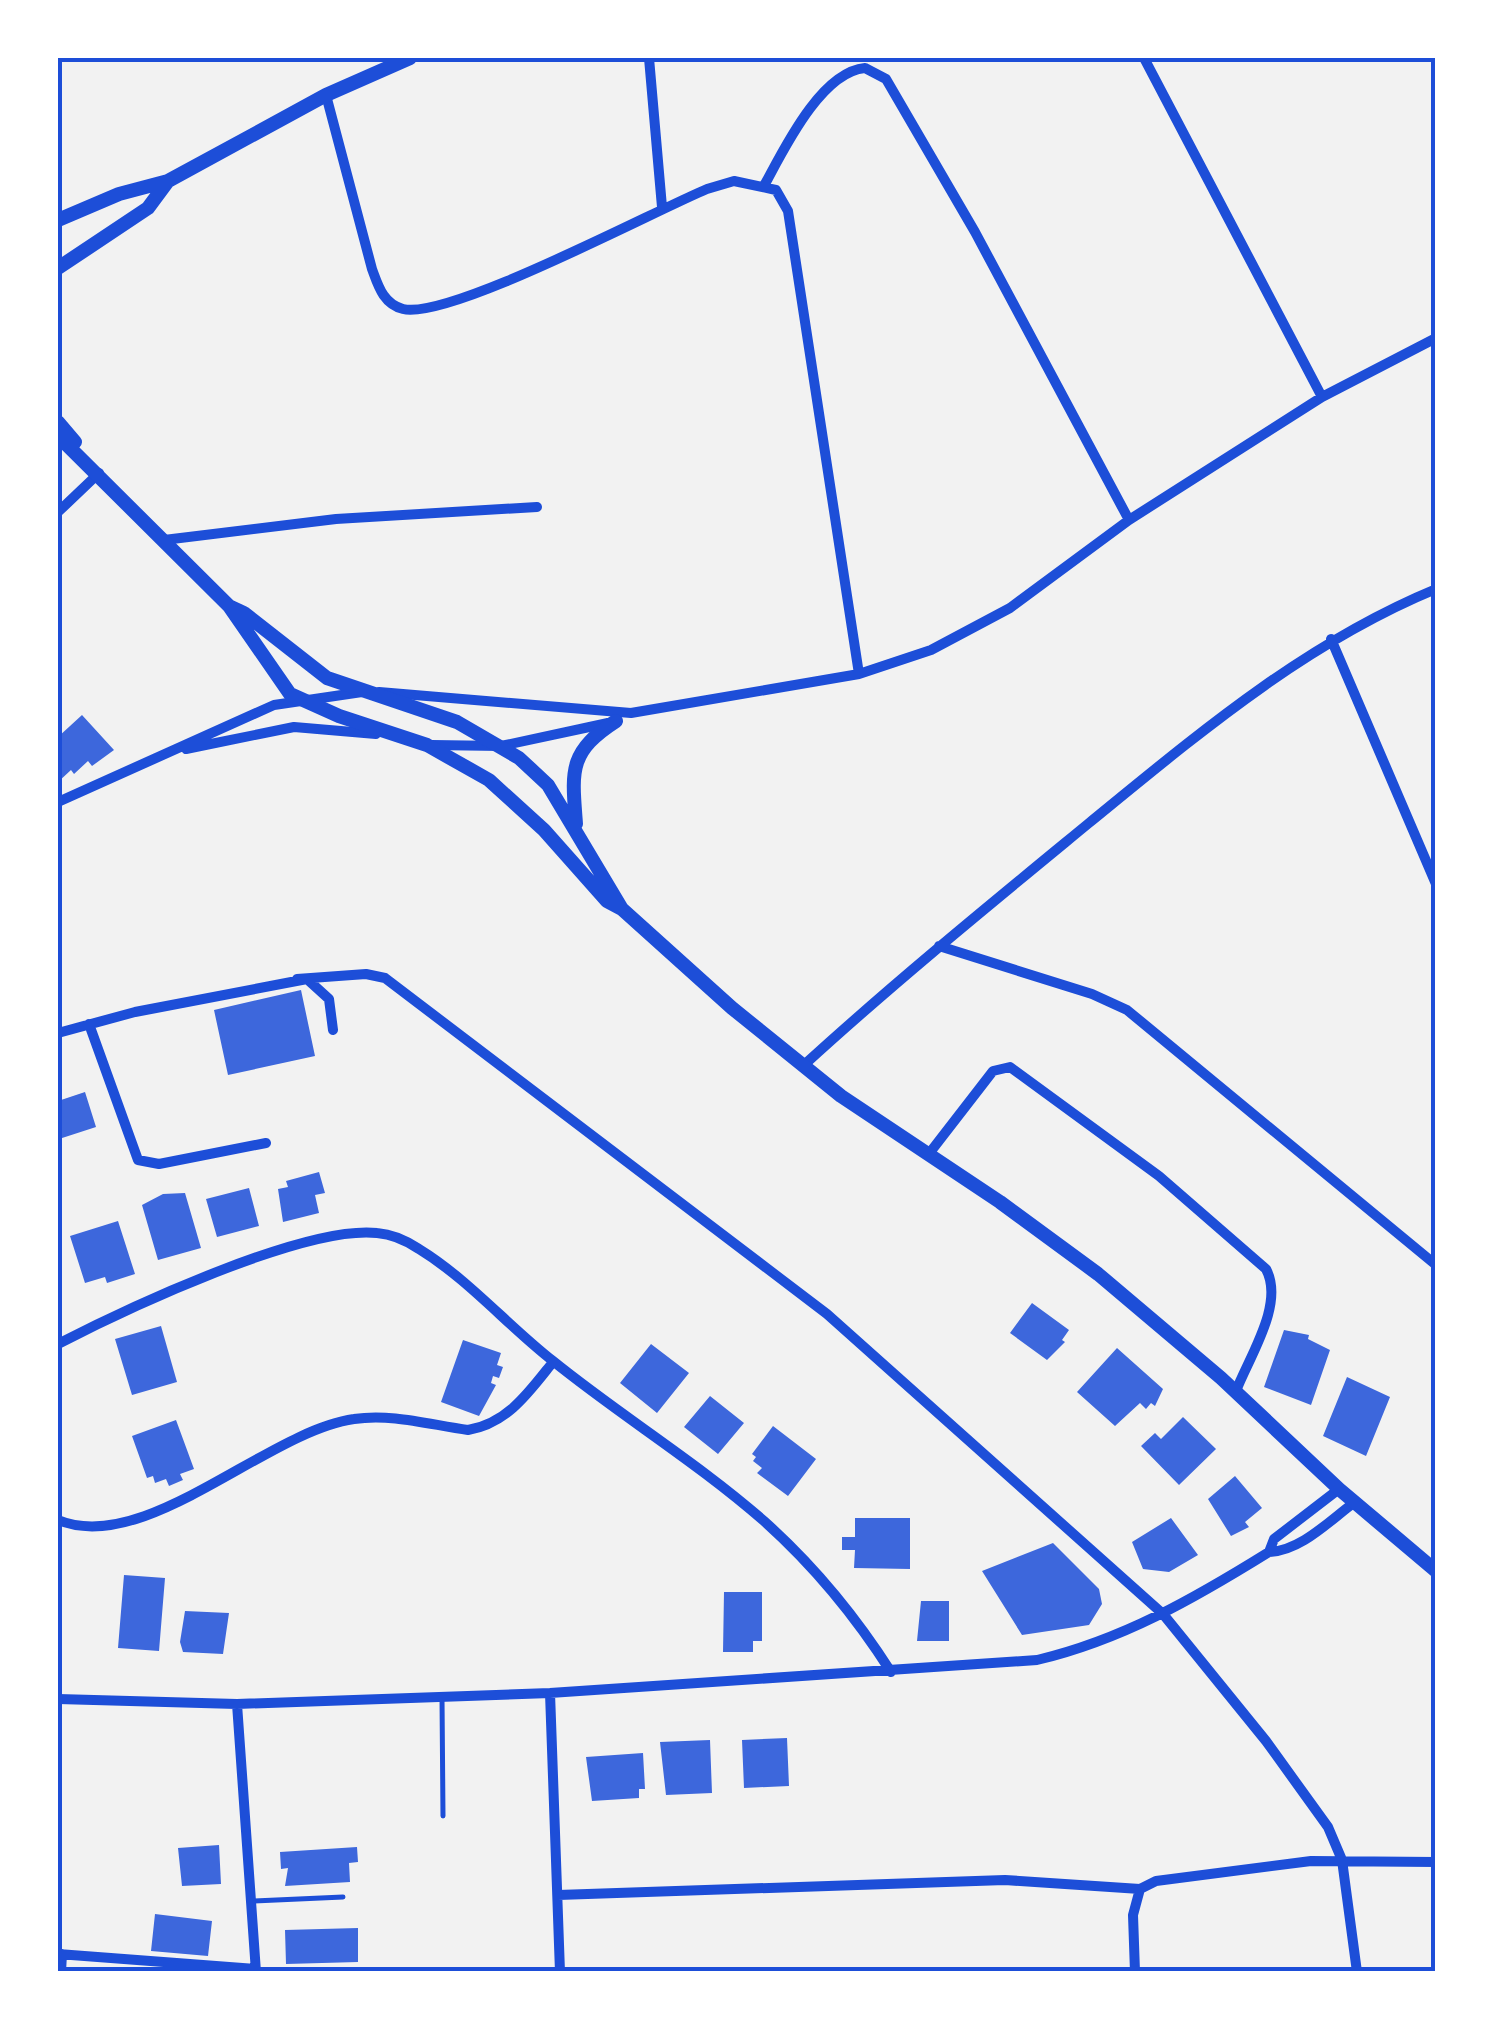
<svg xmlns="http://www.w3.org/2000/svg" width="1493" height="2029" font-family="Merriweather,serif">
<rect width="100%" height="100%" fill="#f2f2f2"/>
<path fill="#3d67dc" d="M82,715l32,35 -22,16 -4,-5 -14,13 -3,-4 -13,12v-45z
M301,990l14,66 -87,19 -14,-65z
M85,1092l11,35 -37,12 -1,-38z
M319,1172l6,21 -10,2 4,18 -36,9 -5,-33 10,-2 -2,-6z
M249,1188l10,38 -42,11 -11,-38z
M185,1193l16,55 -43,12 -16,-55 21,-11z
M118,1221l17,53 -28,9 -2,-6 -20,6 -15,-47z
M1032,1303l37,27 -7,10 3,2 -18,18 -37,-27z
M161,1326l16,56 -45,13 -17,-56z
M1284,1330l25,5 -1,4 22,11 -19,55 -47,-18z
M463,1340l38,13 -4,12 6,2 -4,11 -6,-2 -2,7 5,2 -17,31 -38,-14z
M651,1344l38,29 -32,40 -37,-30z
M1117,1348l46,41 -8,17 -4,-3 -5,6 -6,-6 -25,23 -38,-34z
M1347,1377l43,20 -24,59 -43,-20z
M710,1396l34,27 -26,31 -34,-27z
M1183,1417l33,32 -37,36 -38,-39 14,-13 6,6z
M176,1420l18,49 -14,5 3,6 -14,6 -3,-7 -11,4 -2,-7 -6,2 -15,-42z
M773,1426l43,33 -28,37 -31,-23 5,-5 -9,-7 3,-4 -4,-3z
M1235,1476l27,32 -17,14 4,5 -18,9 -23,-37z
M855,1518h55v51l-56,-1 1,-18h-13v-13h13z
M1171,1518l27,37 -29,17 -26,-3 -11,-27z
M1053,1543l46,46 3,15 -13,21 -67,10 -40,-64z
M124,1575l41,3 -6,73 -41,-3z
M724,1592h38v49h-9v11h-30z
M921,1601h28v40h-32z
M185,1611l44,2 -6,41 -40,-2 -3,-10z
M787,1738l2,48 -45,2 -2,-48z
M710,1740l2,53 -46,2 -6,-53z
M643,1753l2,36h-6v9l-47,3 -6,-44z
M219,1845l2,39 -39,2 -4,-38z
M357,1847l1,15 -9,1 1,19 -65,4 3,-18 -7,1 -1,-17z
M155,1914l57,7 -4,35 -57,-5z
M358,1928v34l-72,2 -1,-34z"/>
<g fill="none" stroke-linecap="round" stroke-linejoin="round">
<path stroke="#1d4ed8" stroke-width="5" d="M442,1698l1,118
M254,1901l89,-4"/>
<path stroke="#1d4ed8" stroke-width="10" d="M649,58l13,149
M1144,58l178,339
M326,95l46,174c6,16 11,35 31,40 46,11 249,-97 304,-120l27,-8 42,9 12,21 71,463
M765,184c19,-35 56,-112 100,-116l21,11 89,153 154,288
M58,512l41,-39
M164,540l172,-21 201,-12
M1331,639l105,245
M379,692l252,21 228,-39 72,-24 79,-42 119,-88 193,-123 114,-59
M432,745l69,1 107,-23
M186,749l108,-22 82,7
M58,802l216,-97 88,-13
M939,946l153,48 35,16 309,255
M297,979l69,-5 19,4 442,336 336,300 103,127 62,86 14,33 15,112
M89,1024l49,136 21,4 107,-21
M58,1033l77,-21 172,-33 22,20 4,31
M804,1065c92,-84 189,-163 285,-242 109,-89 216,-180 347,-234
M928,1155l65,-84 17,-4 149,109 107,93c19,35 -17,88 -30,122
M58,1344c68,-35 246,-119 319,-111 14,1 30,8 42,16 49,30 89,77 134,112 68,55 145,102 211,160 48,43 92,96 127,151
M58,1520c87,36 209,-89 296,-101 37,-6 77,6 114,11 40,-7 61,-38 85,-68
M1269,1552l5,-13 65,-50
M550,1693l10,279
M58,1699l179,5 313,-11 487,-33c85,-20 158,-62 232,-108 32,-1 61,-32 86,-50
M237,1704l19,268
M558,1895l447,-15 135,9
M58,1954l198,15
M61,1972l1,-18
M1135,1972l-2,-57 7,-26 16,-8 155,-20 125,1"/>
<path stroke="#1d4ed8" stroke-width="14" d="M58,220l61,-26 49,-13 158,-86 84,-37
M58,268l90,-60 20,-27
M58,422l17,20
M58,436l171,170 61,88 49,22 88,29 62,35 55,50 63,71 15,8 110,99 109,88 159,106 98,72 123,104 118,111 97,82
M229,606l15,7 83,65 130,44 62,36 29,27 74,124
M576,824c-4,-53 -8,-72 40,-103"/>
</g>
<rect width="1493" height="2029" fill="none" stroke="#ffffff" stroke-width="120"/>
<rect x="60" y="60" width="1373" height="1909" fill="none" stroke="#1d4ed8" stroke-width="4"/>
</svg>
